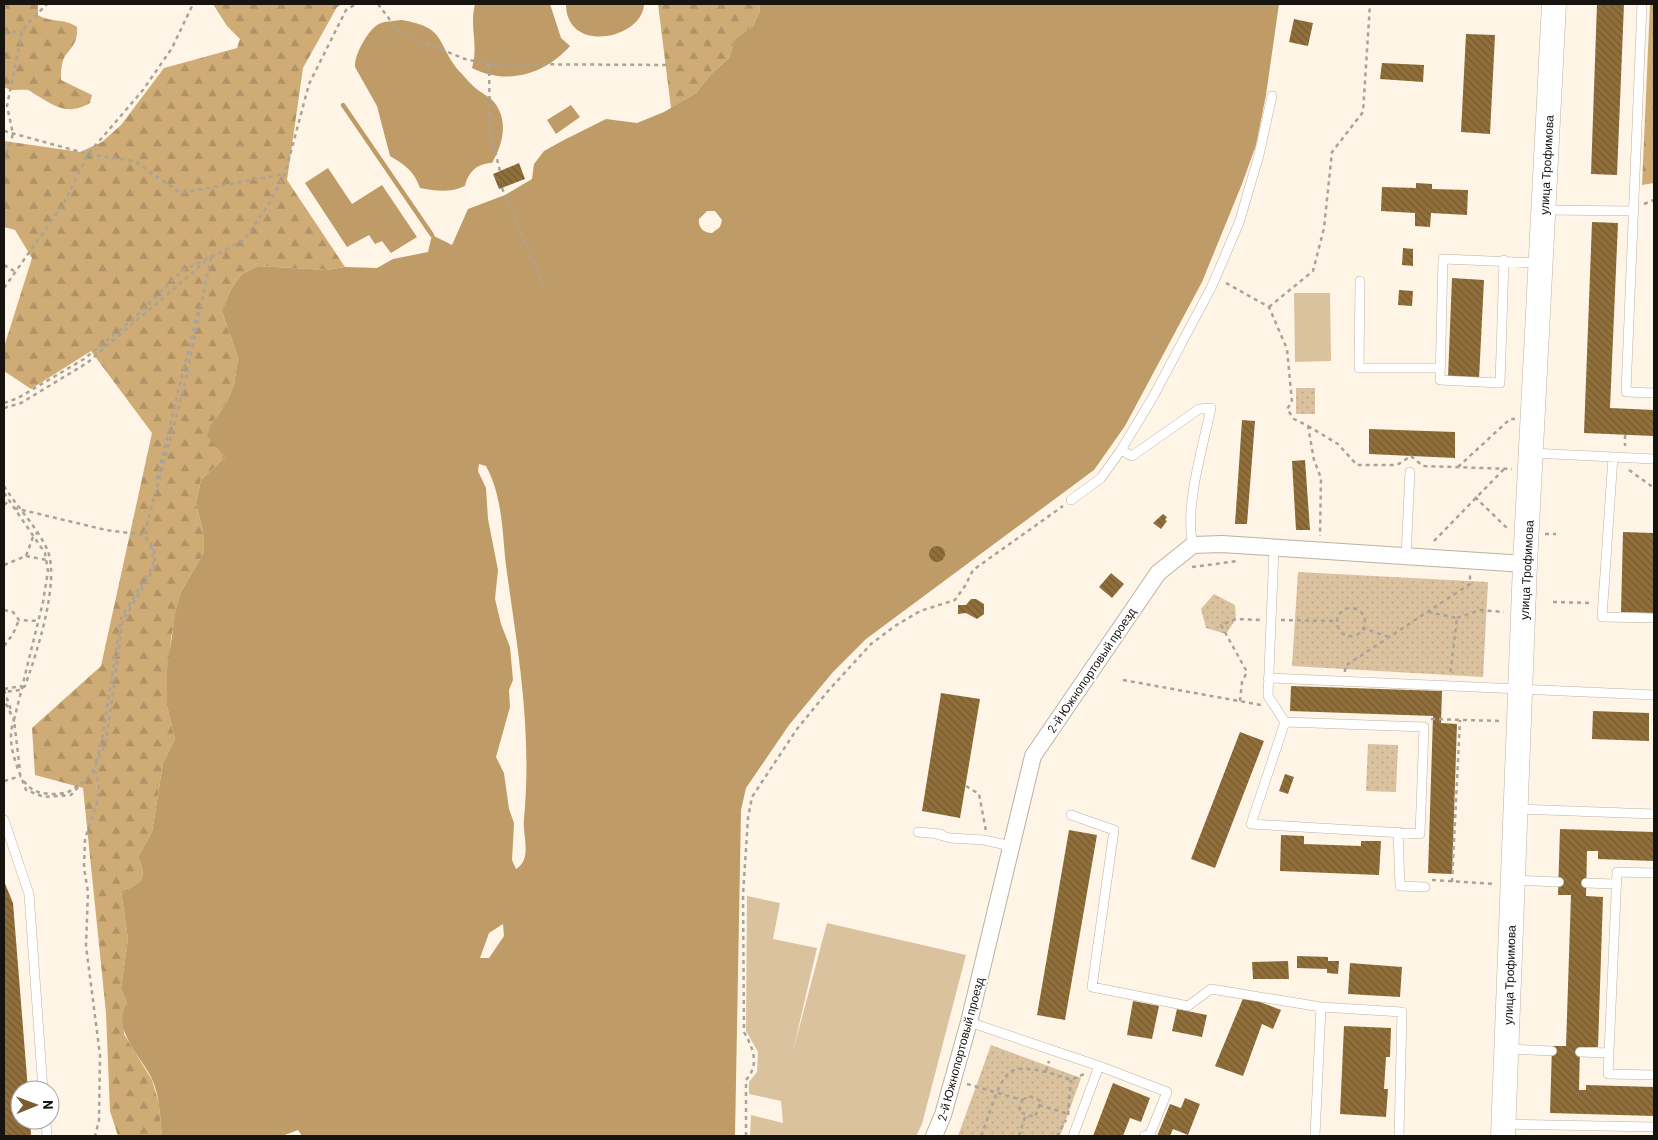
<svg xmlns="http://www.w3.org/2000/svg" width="1658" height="1140" font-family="Barlow,sans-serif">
<defs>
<pattern id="forest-firs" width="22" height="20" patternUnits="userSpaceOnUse" patternTransform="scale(1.25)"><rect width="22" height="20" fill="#cfab76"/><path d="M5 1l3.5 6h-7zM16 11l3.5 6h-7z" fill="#b19265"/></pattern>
<pattern id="park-dots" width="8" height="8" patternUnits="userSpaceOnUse" patternTransform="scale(1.25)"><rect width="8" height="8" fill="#dbc29f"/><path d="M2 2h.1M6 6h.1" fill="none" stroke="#bba688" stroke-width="1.8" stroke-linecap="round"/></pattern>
<pattern id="building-back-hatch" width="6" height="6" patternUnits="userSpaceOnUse" patternTransform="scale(1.25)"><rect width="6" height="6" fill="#916f3b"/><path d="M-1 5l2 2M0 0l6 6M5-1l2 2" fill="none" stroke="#755a30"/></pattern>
</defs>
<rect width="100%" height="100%" fill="#fef5e7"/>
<path fill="#dbc29f" d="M1294,293h36l1,68 -36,1z
M747,896l33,7 -7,36 44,9 -24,103 34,-128 139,32 -44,169 -6,12h-166l1,-21 32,8 -2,-22 -32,-7v-12l8,-10 1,-20 -12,-21z"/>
<path fill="url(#forest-firs)" d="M4,4h34v11c13,8 27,3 39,12 1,14 -4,19 -12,29 -4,7 -4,17 -4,24l31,15 -2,8c-21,12 -33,5 -52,-7 -3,-1 -7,-5 -10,-6 -10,-1 -15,2 -24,-3z
M213,4h129l-5,3 -34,61 -16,112 58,87 -18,3 -69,-4 -16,8 -11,15 -9,22 16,47 -4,27 -8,19 -15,20 14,33 -24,23 -5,23 7,29 1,20 -23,40 -10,46 -4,68 8,33 -12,24 -11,69 -14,25c10,21 4,28 -17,34l7,48 -7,49 6,15 -3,31 28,46 7,24 3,32h-44l-8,-25 -4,-98 -23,-225 -48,-13 -3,-47 69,-62 51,-233 -61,-82 -60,38 -27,-18v-24l28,-89 -17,-28 -11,-3v-86l76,11 22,-10 19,-17 43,-57 73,-20 3,-9 -13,-13z
M658,4h101l1,7 -7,15 -18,13 -6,19 -18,16 -15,19 -25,15z
M1650,4h4v179l-12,2z"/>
<path fill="url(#park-dots)" d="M1296,388h19v26h-19z
M1298,572l190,10 -5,95 -191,-11z
M1214,594l21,11 1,14 -10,15 -20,-6 -5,-19z
M1368,744l30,1 -2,47 -30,-1z
M991,1045l90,33 -21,58h-102z"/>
<path fill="#bf9b67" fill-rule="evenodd" d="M475,4h75l11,34 9,8c-25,28 -63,40 -98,22 7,-24 -3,-40 3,-64z
M566,4h78c-1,35 -78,51 -78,0z
M759,4h520l-13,91 -10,50 -14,39 -40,98 -77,144 -31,44 -228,169 -33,33 -44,53 -43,63 -5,22 -6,326h-433l-4,-6 -16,6h-120c-2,-18 -2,-39 -10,-57 -11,-23 -41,-49 -25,-76l-6,-15 7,-49 -7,-48c21,-6 27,-13 17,-34l14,-25 11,-69 12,-24 -8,-33v-35l8,-56 6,-23 23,-40 -1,-20 -7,-29 5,-23 24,-23 -18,-21 4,-12 15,-20 8,-19 4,-27 -16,-47 9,-22 11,-15 16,-8 69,4 18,-3 32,1 16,-9 35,-7 4,-17 20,10 16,-36 37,-14 27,-16 2,-15 10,-13 20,-11 42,-21 31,4 27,-11 32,-19 15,-19 18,-16 6,-19 18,-13 7,-15zM707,211h8l7,9 -2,7 -8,6c-9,0 -14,-6 -13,-14zM479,464l7,2c18,33 16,72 21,107 12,85 25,160 17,246 -2,16 9,40 -8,50l-4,-9 2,-37 -5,-14 -5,-36 -8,-16 14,-50 -1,-17 4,-10 -3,-33 -9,-23 -6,-25 3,-29 -10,-51 -2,-31 -8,-17zM503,924l1,12 -15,22h-9l9,-25z
M402,20c45,8 33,21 57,51 6,6 12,14 19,19 5,4 12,7 16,12 15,19 9,42 -2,61 -14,0 -24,9 -27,23 -15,7 -29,5 -45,2 -6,-17 -15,-23 -30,-32l-13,-50 -22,-39c-1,-12 14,-40 26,-44 6,-2 14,-2 21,-3z
M571,105l9,12 -24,17 -9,-14z
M328,168l24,36 30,-19 35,52 -26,16 -9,-12 -7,3 -6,-9 -22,12 -42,-64z"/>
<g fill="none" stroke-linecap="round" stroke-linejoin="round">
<path stroke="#bf9b67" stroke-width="4.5" d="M343,105l89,130"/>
</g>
<path fill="url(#building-back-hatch)" d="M1597,4h27l-7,171 -26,-1z
M1294,19l19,4 -5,23 -19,-4z
M1466,34l29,1 -5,99 -29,-2z
M1382,63l42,2 -1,17 -43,-3z
M519,163l6,16 -26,10 -6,-15z
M1416,183l16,1v5l36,1 -1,25 -36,-2 -1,14 -15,-1v-13l-34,-2 1,-24 34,1z
M1592,222l26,1 -8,185 44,2v26l-70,-3z
M1403,248l10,1v17l-11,-1z
M1452,278l32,2 -5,99 -31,-2z
M1399,290l14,1 -1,15 -14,-1z
M1242,420l13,1 -8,103h-12z
M1369,429l86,3v26l-86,-4z
M1305,460l5,70h-14l-4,-69z
M1163,514l4,3 -2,3 2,1 -6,8 -8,-6z
M1623,532l31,1 -1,80 -32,-1z
M929 554a8 8 0 1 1 16 0a8 8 0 1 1-16 0Z
M1111,573l13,11 -12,14 -13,-11z
M971,599h5l8,5v10l-7,5 -11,-6 -8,1v-9h8z
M1291,686l151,5 -1,32 16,1 -5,150 -24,-1 5,-157 -143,-5z
M941,693l39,6 -20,119 -38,-7z
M1593,711l56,2v28l-57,-2z
M1240,732l24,9 -49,127 -24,-9z
M1285,774l9,3 -6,17 -9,-3z
M1560,829l94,3v29l-56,-2v-8h-11l-1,45 17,1 -5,150h-18l-1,43h7v-5l68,2v29l-104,-3 2,-67h14l5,-151h-13z
M1069,830l28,5 -32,185 -28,-5z
M1281,835l23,1v8l57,2v-5h20l-2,34 -99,-4z
M4,881l9,22 15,187h-8v30h10l1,16h-27z
M1297,956l31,1v4h11l-1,13 -11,-1v-4l-30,-1z
M1288,961l1,18h-36l-1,-17z
M1350,963l52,4 -2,30 -52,-3z
M1244,996l37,14 -8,19 -11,-5 -19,52 -28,-10z
M1133,1001l26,5 -7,33 -25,-4z
M1177,1009l30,6 -5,22 -30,-6z
M1344,1026l47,2 -1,29h-4l-2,32h4l-2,28 -46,-3z
M1113,1083l37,15 -9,24 -11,-4 -7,18h-30z
M1185,1098l15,6 -12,31 -15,-6 -3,7h-13l13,-32 11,4z"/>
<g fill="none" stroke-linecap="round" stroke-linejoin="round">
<g stroke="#bdb1a2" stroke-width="10">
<path id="service" d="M1642,4l-16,388 28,1
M1545,210l89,1
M1504,260l-4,123 -60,-3 3,-121 96,4
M1360,281l-1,87h81
M1121,450l11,6 67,-47 12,-1c-8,39 -27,99 -18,137
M1532,453l122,6
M1613,457l-11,160 52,1
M1071,500l30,-22 20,-28 32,-53 59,-111 27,-63 20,-68 13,-59
M1274,548l-6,148 17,26
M1406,556l4,-84
M1268,678l386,17
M1285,722l139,5 -4,107 -169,-10z
M1517,809l137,5
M1071,815l43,15 -22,157 96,19 23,-17 110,18 81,5 -3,124
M4,820l25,74 14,196
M918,832l23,2
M1398,832l2,54 25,1
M936,834l14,4 34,2 27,6
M1654,873l-37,-1 -9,202 46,1
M1514,880l45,2
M1586,883l30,1
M969,1022l130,44 -26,70
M1507,1049l45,2
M1580,1052l29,1
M1099,1066l68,26 -17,42 -6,2
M46,1120l1,16
M1505,1124l149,3
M1315,1136l6,-129"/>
</g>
<g stroke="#bdb1a2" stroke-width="18">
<path id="minor" d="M934,1136l9,-21 26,-93 64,-266 125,-183 35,-28 29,-1 303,20"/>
</g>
<g stroke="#bdb1a2" stroke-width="25">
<path id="secondary" d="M1503,1136l22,-572 29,-560"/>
</g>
<path stroke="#aaa398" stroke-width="2.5" stroke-dasharray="4 4" stroke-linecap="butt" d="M378,4l21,28 66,27 24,5 180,1
M4,32h18
M489,64l1,67 10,40
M4,131l84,23 46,7 47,32 103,-19
M4,161l9,-27 -6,-28 15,-74 6,-9 19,-19
M502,188l44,104
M1644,204l10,-4
M211,257l33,-17 25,-36 16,-30 24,-90 37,-74 10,-6
M4,265l10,6
M1226,283l43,24 18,42 5,53 -5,7 7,10 14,7 6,34 7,18 -1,58
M4,288l60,-85 24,-49 55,-64 29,-42 21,-44
M1269,307l44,-36 11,-43 8,-76 31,-40 7,-108
M4,403l14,-5 66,-39 49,-40 50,-49 28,-13 -28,135 -39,143 10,13 1,19 -32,53 -17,122 -13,29 -22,24 -27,2 -18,-7c-8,-22 -21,-47 -12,-70l-10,-20
M4,408l17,-5 66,-40 118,-101
M1308,426l30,18 19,21h40l14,-9
M1625,435v11
M1411,456l12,10 89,3
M1458,467l52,-48h5
M1629,470l25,18
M157,479l41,-169
M4,486c13,21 33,41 43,63 14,31 -11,106 -22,137l-5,4 -16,2
M4,493l41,60 3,18 -5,31 -29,118 6,51
M1475,497l33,32
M4,505l5,-4
M14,508l92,22 38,5
M1545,534h11
M1434,541l70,-72
M26,556l21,4
M4,565l22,-9 7,-19 4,-4
M1192,567l46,-6
M1553,602l39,1
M1337 622a14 14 0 1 1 28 0a14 14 0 1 1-28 0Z
M4,610l9,2 6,8 20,1
M1428,612l29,6 -7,58
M1457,618l23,-8 24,2
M1281,620l56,1
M1362,628l27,9
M4,646l9,-12 6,-14
M1345,672v-6l125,-82v-9
M1123,680l138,25
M4,689l17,-3
M4,690l7,20
M1240,701l2,-19 5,-10 -26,-47 15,-6 24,1
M1431,719l69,2
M96,762l6,-22 19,-122 32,-52 -1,-17 -4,-7
M93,771l3,2 3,13 -2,16 -12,37 -1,29 4,24 -2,54 14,109 -1,65 -4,16
M4,781l17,-5
M24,781c8,14 29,15 44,11 5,-2 10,-7 13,-10
M966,786l13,8 7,37
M1432,880l62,4
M1452,882l8,-162
M1046,1071l3,-10
M967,1084l55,16 -3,12 16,5 6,-16 -12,-5 -7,4
M1039,1105l29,9
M1068,1115l3,-35
M746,1136v-56c14,-16 7,-32 -2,-48l-1,-137 5,-77 4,-21 45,-68 31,-38 43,-47 24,-18 25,-15 35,-11 10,-14 8,-16 90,-64
M981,1136c7,-16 16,-54 29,-64 13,-9 48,3 61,8l13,-6
M1019,1136l7,-22
M1057,1136l9,-16"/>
<use href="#service" stroke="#fff" stroke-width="9"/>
<use href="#minor" stroke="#fff" stroke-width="16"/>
<use href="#secondary" stroke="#fff" stroke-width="24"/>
</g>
<g text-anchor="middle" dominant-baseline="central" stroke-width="4" stroke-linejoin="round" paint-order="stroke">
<g font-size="12" fill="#17130e" stroke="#fff">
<text transform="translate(1546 165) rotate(-87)">улица Трофимова</text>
<text transform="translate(1526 570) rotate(-87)">улица Трофимова</text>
<text transform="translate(1091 670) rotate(-56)">2-й Южнопортовый проезд</text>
<text transform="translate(1509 975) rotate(-88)">улица Трофимова</text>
<text transform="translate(960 1049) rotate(-75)">2-й Южнопортовый проезд</text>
</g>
</g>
<rect width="1658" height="1140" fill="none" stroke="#17130e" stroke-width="10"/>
<g transform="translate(35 1105) rotate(89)"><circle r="24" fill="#ffffff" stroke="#a2a19f"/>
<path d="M0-4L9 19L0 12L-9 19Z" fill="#795c2f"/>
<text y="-8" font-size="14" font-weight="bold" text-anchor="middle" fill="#17130e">N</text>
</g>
</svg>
